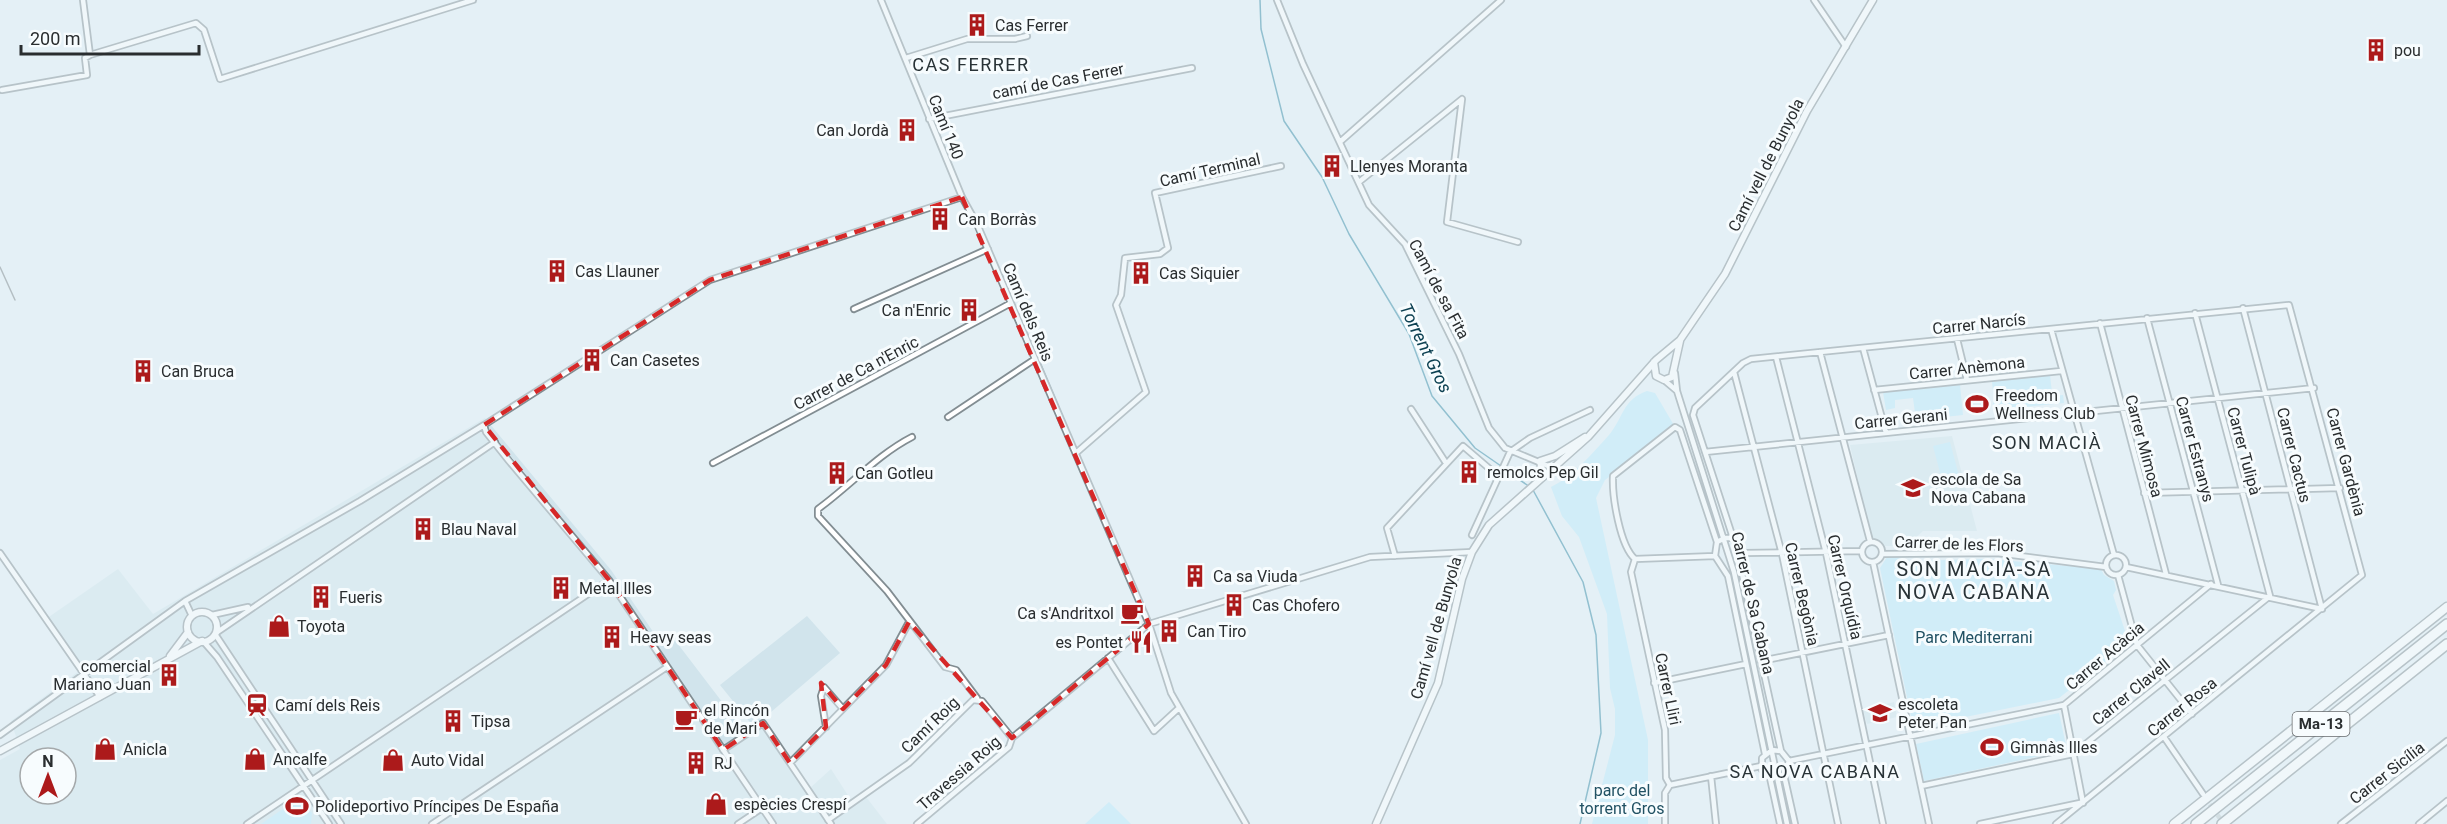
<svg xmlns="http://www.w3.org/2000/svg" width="2447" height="824" font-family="Roboto,sans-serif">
<rect width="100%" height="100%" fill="#e4f0f5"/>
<path fill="#d1e4ec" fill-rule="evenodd" d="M485,418l126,152 45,66 12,-5 77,101 8,-6 -33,-41 87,-69 33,37 -76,65 46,70 21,-19 20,31 12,-7 24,31h-887v-64l20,-11 -9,-28 68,-50 -36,-50 75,-52 35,45zM30,758h36v36h-36z
M1952,436l25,95h-54l-16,15h-22l-13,-5 -22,-96z
M1894,702l3,15 -30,7 -4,-14z"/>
<path fill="#bae8fb" d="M2050,375l2,18 -58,6 -2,-17z
M1960,385l3,30 -47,5 -3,-22 -18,2v8l-9,2 -3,-18z
M1647,391l8,2 20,34 -70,53 -9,18 52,242v84h-56l23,-89v-26l-5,-21 -3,-74 -28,-77 -17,-21 -11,-29c22,-11 41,-33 58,-52 15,-18 13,-35 38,-44z
M2063,395l1,8 -70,7 -1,-8z
M1950,442l9,34 -17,4 -9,-34z
M1887,557h12l5,4 85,-2 112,10 3,6 10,6 2,9 -3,5 16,48 -70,55 -138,28 -9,-5 -32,-153z
M2059,713l8,37 -143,31 -8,-37z
M299,798l13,15 -1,11h-50z
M1109,802l22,22h-46z"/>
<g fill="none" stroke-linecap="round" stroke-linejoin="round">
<path stroke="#2f85a2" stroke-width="1.5" d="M1260,0l1,29 23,92 38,56 27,57 60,100 23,62 43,52 26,18
M1036,353l27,64
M1504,469l26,18
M1533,490l50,92 13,53 5,98 -21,91"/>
<path stroke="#bfc9cd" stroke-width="4.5" stroke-dasharray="4.5 2" stroke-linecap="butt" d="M2206,799l18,25"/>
<g stroke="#828d92" stroke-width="8">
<path id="minor" d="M83,0l7,55
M881,0l81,197 15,27 172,400 22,69 75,131
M1277,0l26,64 66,141 36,39 54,110 30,74 16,20 48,20
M1814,0l32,47
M906,58l61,-19h48l12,-3
M2,90l85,-15 -2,-17 5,-3 106,-32 8,7 16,49 253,-79
M929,119l263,-51
M1341,141l160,-141
M1359,182l103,-83 -15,123 71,20
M2243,308l79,301
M854,309l134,-60
M2147,318l71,267
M2100,323l66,251
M2051,329l63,226
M1957,339l10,41
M1863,348l23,85
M1820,352l50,189
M1776,357l50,196 57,271
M1734,372l48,182 56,270
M1675,373l2,18 57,181 53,252
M1664,380l13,11
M1874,390l187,-19
M1411,409l35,54
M948,417l87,-58
M912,437c-35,18 -62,49 -94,72v7l69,75 58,76 11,3 21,28
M1705,452l609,-64
M1076,453l70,-61 -30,-87 5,-10 4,-37 35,-4 8,-6 -13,-55 126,-27
M713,463l298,-160
M2144,493l196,-5
M1472,535l38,-83 20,-14 60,-28
M1733,538l-40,-123 2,-7 48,-45 8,-4 538,-54 73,270 -306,249
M1862 552a10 10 0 1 1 20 0a10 10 0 1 1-20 0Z
M0,553l100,144
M1744,553l117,-2
M1882,554l115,-1 109,14
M2106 565a10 10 0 1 1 20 0a10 10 0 1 1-20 0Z
M1395,556l-8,-28 76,-82 35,30
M1635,559c-15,-13 -23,-62 -22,-83l62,-49 5,3 37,112
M1635,559l-4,13 34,158 1,48 4,7 -5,8v31
M1635,559l80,-3
M1873,562l56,262
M2126,567l196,42
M2118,575l19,70 55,69
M212,615l36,-8
M192,616l-7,-15 175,-100 124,-76
M216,633l279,-191
M215,634l126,190
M203,641l14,16 112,167
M1108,658l46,73 25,-23
M1761,661l128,-26
M1654,683l92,-19
M2064,705l19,98
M826,727l-5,-31 3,-9 19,22
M0,735l185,-134
M2164,737l39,57
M723,750l40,-27 68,101
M1765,754l-37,-178 -13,-20 2,-14 8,-4h8l11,15 -3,16 40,182 8,10 -5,14 -14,3 -8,-8v-12l10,-8 9,1
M1789,761l275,-56 147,-121
M790,763l96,-98 23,-43
M1784,775l11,49
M1711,776l5,48
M1770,778l10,46
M1670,785l91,-19
M1921,786l152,-32 197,-158 -75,-283
M828,820l81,-57 64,-63 9,1 30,37 137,-114 221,-67 102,-5
M247,824l362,-244
M432,824l235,-157
M738,824l24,-16
M773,824l-164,-244 -100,-119 -23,-29 -2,-7 226,-145 252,-83
M917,824l92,-77 3,-9
M1980,824l100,-21
M2341,824l106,-83
M2419,824l28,-23"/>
</g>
<g stroke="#828d92" stroke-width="9">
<path id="tertiary" d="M1654,362l2,14 8,4 8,-3 8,-36
M1543,477l-3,-16 15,-5 30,-19
M187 627a15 15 0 1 1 30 0a15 15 0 1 1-30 0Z
M170,656l18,-24
M0,751l202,-110
M1376,824l62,-141 24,-104 10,-27 17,-27 99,-88 68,-77 24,-20 45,-66 82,-163 66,-111"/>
</g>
<g stroke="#828d92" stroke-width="11">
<path id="trunk" d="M2174,824l273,-217"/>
</g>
<g stroke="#828d92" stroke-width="12">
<path id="motorway" d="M2196,824l251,-200
M2222,824l225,-180"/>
</g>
<use href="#minor" stroke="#fff" stroke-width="4.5"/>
<use href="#tertiary" stroke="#fff" stroke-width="6"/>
<use href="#trunk" stroke="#fff" stroke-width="8"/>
<use href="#motorway" stroke="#fff" stroke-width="9"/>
<path stroke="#7b8286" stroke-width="1.5" d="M0,267l15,33"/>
</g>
<path d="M0 0H2447V824H0ZM962,197l187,427 -137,114 -103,-116 -23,43 -43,44 -22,-26 5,44 -36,36 -27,-40 -40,27 -114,-170 -125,-155 226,-145z" fill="#e4f0f5" fill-opacity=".55" fill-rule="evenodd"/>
<path fill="none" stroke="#d62828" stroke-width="4.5" stroke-dasharray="12 8" stroke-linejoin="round" d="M962,197l187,427 -137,114 -103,-116 -23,43 -43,44 -22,-26 5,44 -36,36 -27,-40 -40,27 -114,-170 -125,-155 226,-145z"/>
<defs>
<g id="building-bare" transform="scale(1.8)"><path d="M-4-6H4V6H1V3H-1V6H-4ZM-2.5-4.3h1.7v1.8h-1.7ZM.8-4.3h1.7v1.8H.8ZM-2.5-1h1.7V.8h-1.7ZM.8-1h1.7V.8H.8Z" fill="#ac1a1b" stroke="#f7fcfe" stroke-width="2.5" paint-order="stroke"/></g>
<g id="stadium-bare" transform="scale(1.8)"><path d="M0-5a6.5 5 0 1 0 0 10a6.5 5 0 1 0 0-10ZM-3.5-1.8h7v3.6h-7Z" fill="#ac1a1b" stroke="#f7fcfe" stroke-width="2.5" paint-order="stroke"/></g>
<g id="school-bare" transform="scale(1.8)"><path d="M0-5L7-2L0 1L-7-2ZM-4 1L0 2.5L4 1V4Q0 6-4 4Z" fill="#ac1a1b" stroke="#f7fcfe" stroke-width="2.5" paint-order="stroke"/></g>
<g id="cafe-bare" transform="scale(1.8)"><path d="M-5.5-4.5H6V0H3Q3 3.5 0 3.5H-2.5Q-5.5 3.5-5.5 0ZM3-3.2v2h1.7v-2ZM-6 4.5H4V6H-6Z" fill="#ac1a1b" stroke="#f7fcfe" stroke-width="2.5" paint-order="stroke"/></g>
<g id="shop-bare" transform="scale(1.8)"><path d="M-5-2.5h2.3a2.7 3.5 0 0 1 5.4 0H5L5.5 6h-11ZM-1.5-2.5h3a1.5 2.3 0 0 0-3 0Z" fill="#ac1a1b" stroke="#f7fcfe" stroke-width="2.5" paint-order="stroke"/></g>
<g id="restaurant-bare" transform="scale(1.8)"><path d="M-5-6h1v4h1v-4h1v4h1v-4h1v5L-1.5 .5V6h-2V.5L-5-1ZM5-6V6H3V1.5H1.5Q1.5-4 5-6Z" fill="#ac1a1b" stroke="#f7fcfe" stroke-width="2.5" paint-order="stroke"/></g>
<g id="station-bare" transform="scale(1.8)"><path d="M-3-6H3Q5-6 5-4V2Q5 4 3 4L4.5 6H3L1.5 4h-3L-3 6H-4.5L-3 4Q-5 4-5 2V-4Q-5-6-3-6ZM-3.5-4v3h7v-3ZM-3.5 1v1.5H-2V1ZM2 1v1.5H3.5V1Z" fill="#ac1a1b" stroke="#f7fcfe" stroke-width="2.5" paint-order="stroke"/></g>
</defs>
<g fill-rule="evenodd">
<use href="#building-bare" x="977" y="25"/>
<use href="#building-bare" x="2376" y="50"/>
<use href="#building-bare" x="907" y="130"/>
<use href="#building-bare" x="1332" y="166"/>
<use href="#building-bare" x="940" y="219"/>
<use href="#building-bare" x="557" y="271"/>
<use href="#building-bare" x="1141" y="273"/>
<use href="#building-bare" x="969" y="310"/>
<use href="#building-bare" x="592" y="360"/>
<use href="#building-bare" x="143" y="371"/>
<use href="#stadium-bare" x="1977" y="404"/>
<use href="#building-bare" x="1469" y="472"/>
<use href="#building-bare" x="837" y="473"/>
<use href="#school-bare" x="1913" y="488"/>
<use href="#building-bare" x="423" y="529"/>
<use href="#building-bare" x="1195" y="576"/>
<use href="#building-bare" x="561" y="588"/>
<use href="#building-bare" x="321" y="597"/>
<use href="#building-bare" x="1234" y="605"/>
<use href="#cafe-bare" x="1132" y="613"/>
<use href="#shop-bare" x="279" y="626"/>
<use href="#building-bare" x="1169" y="631"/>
<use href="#building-bare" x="612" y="637"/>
<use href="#restaurant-bare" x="1141" y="642"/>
<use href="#building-bare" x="169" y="675"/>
<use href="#station-bare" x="257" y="705"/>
<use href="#school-bare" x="1880" y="713"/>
<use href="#cafe-bare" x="686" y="719"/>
<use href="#building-bare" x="453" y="721"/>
<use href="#stadium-bare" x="1992" y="747"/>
<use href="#shop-bare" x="105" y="749"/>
<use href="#shop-bare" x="255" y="759"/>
<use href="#shop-bare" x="393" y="760"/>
<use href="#building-bare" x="696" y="763"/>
<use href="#shop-bare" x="716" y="804"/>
<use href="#stadium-bare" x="297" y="806"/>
</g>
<g text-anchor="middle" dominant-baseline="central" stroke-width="6" stroke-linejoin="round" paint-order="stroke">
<rect fill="#f7fcfe" stroke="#676b6d" stroke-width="1.5" x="2292.5" y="712" width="57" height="24" rx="4.5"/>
<g font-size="15" font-weight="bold" fill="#292d2f">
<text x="2321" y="724">Ma-13</text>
</g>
<g font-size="16" fill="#292d2f" stroke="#f7fcfe" text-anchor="start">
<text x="995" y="25">Cas Ferrer</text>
<text x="2394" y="50">pou</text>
<text x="889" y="130" text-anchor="end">Can Jordà</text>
<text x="1350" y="166">Llenyes Moranta</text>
<text x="958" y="219">Can Borràs</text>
<text x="575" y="271">Cas Llauner</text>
<text x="1159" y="273">Cas Siquier</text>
<text x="951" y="310" text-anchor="end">Ca n'Enric</text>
<text x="610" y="360">Can Casetes</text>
<text x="161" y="371">Can Bruca</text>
<text x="1995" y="395">Freedom<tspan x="1995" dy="18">Wellness Club</tspan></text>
<text x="1487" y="472">remolcs Pep Gil</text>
<text x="855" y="473">Can Gotleu</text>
<text x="1931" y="479">escola de Sa<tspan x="1931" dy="18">Nova Cabana</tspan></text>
<text x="441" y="529">Blau Naval</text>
<text x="1213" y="576">Ca sa Viuda</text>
<text x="579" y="588">Metal Illes</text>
<text x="339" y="597">Fueris</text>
<text x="1252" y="605">Cas Chofero</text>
<text x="1114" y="613" text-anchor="end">Ca s'Andritxol</text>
<text x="297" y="626">Toyota</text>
<text x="1187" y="631">Can Tiro</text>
<text x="630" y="637">Heavy seas</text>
<text x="1123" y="642" text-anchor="end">es Pontet</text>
<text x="151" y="666" text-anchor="end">comercial<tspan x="151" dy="18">Mariano Juan</tspan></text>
<text x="1898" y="704">escoleta<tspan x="1898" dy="18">Peter Pan</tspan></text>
<text x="275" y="705">Camí dels Reis</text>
<text x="704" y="710">el Rincón<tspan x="704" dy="18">de Mari</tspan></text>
<text x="471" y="721">Tipsa</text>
<text x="2010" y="747">Gimnàs Illes</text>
<text x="123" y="749">Anicla</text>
<text x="273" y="759">Ancalfe</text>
<text x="411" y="760">Auto Vidal</text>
<text x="714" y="763">RJ</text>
<text x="734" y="804">espècies Crespí</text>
<text x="315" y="806">Polideportivo Príncipes De España</text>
</g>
<g font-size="16" fill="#292d2f" stroke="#f7fcfe">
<text transform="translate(1058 81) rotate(-11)">camí de Cas Ferrer</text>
<text transform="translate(946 127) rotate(68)">Camí 140</text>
<text transform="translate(1766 165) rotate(-63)">Camí vell de Bunyola</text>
<text transform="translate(1210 170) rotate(-13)">Camí Terminal</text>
<text transform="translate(1439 289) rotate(62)">Camí de sa Fita</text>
<text transform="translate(1028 312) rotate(67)">Camí dels Reis</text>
<text transform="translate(1979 324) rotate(-6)">Carrer Narcís</text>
<text transform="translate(1967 368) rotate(-6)">Carrer Anèmona</text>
<text transform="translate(856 373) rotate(-28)">Carrer de Ca n'Enric</text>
<text transform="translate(1901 419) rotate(-6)">Carrer Gerani</text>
<text transform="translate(2144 446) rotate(75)">Carrer Mimosa</text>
<text transform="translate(2195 449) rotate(75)">Carrer Estranys</text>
<text transform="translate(2244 451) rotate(75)">Carrer Tulipà</text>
<text transform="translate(2294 455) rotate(76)">Carrer Cactus</text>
<text transform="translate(2346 462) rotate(75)">Carrer Gardènia</text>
<text transform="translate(1959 544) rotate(2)">Carrer de les Flors</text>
<text transform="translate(1845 587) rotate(77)">Carrer Orquídia</text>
<text transform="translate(1802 594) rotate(77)">Carrer Begònia</text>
<text transform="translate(1753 603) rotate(77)">Carrer de Sa Cabana</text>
<text transform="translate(1436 628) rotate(-74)">Camí vell de Bunyola</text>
<text transform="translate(2105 656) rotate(-40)">Carrer Acàcia</text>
<text transform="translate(1668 689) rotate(78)">Carrer Lliri</text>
<text transform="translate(2131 692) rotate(-39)">Carrer Clavell</text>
<text transform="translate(2182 707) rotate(-39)">Carrer Rosa</text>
<text transform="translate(930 725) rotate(-44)">Camí Roig</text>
<text transform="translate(959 773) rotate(-41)">Travessia Roig</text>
<text transform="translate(2387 773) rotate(-38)">Carrer Sicília</text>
</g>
<g font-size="16" fill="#215163" stroke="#f7fcfe">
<text x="1974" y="637">Parc Mediterrani</text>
<text x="1622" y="790">parc del<tspan x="1622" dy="18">torrent Gros</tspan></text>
</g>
<g font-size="18" letter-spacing="1.5" fill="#293337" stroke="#f7fcfe">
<text x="971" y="64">CAS FERRER</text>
<text x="2047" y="442">SON MACIÀ</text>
<text x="1815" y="771">SA NOVA CABANA</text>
</g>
<g font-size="18" font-style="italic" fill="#0d4152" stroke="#f7fcfe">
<text transform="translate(1426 348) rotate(64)">Torrent Gros</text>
</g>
<g font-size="20" letter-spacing="1.5" fill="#293337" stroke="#f7fcfe">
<text x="1974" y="569">SON MACIÀ-SA<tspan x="1974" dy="23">NOVA CABANA</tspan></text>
</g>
</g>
<g transform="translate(48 776)"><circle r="28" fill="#f7fcfe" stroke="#a5a9ab" stroke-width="1.5"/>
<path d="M0-4.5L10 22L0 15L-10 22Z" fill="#ac1a1b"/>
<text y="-9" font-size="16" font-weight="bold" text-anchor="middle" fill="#292d2f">N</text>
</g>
<path d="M21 45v9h178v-9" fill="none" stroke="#292d2f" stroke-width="3"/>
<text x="30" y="45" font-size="18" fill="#292d2f" stroke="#f7fcfe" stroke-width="4.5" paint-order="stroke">200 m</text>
</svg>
